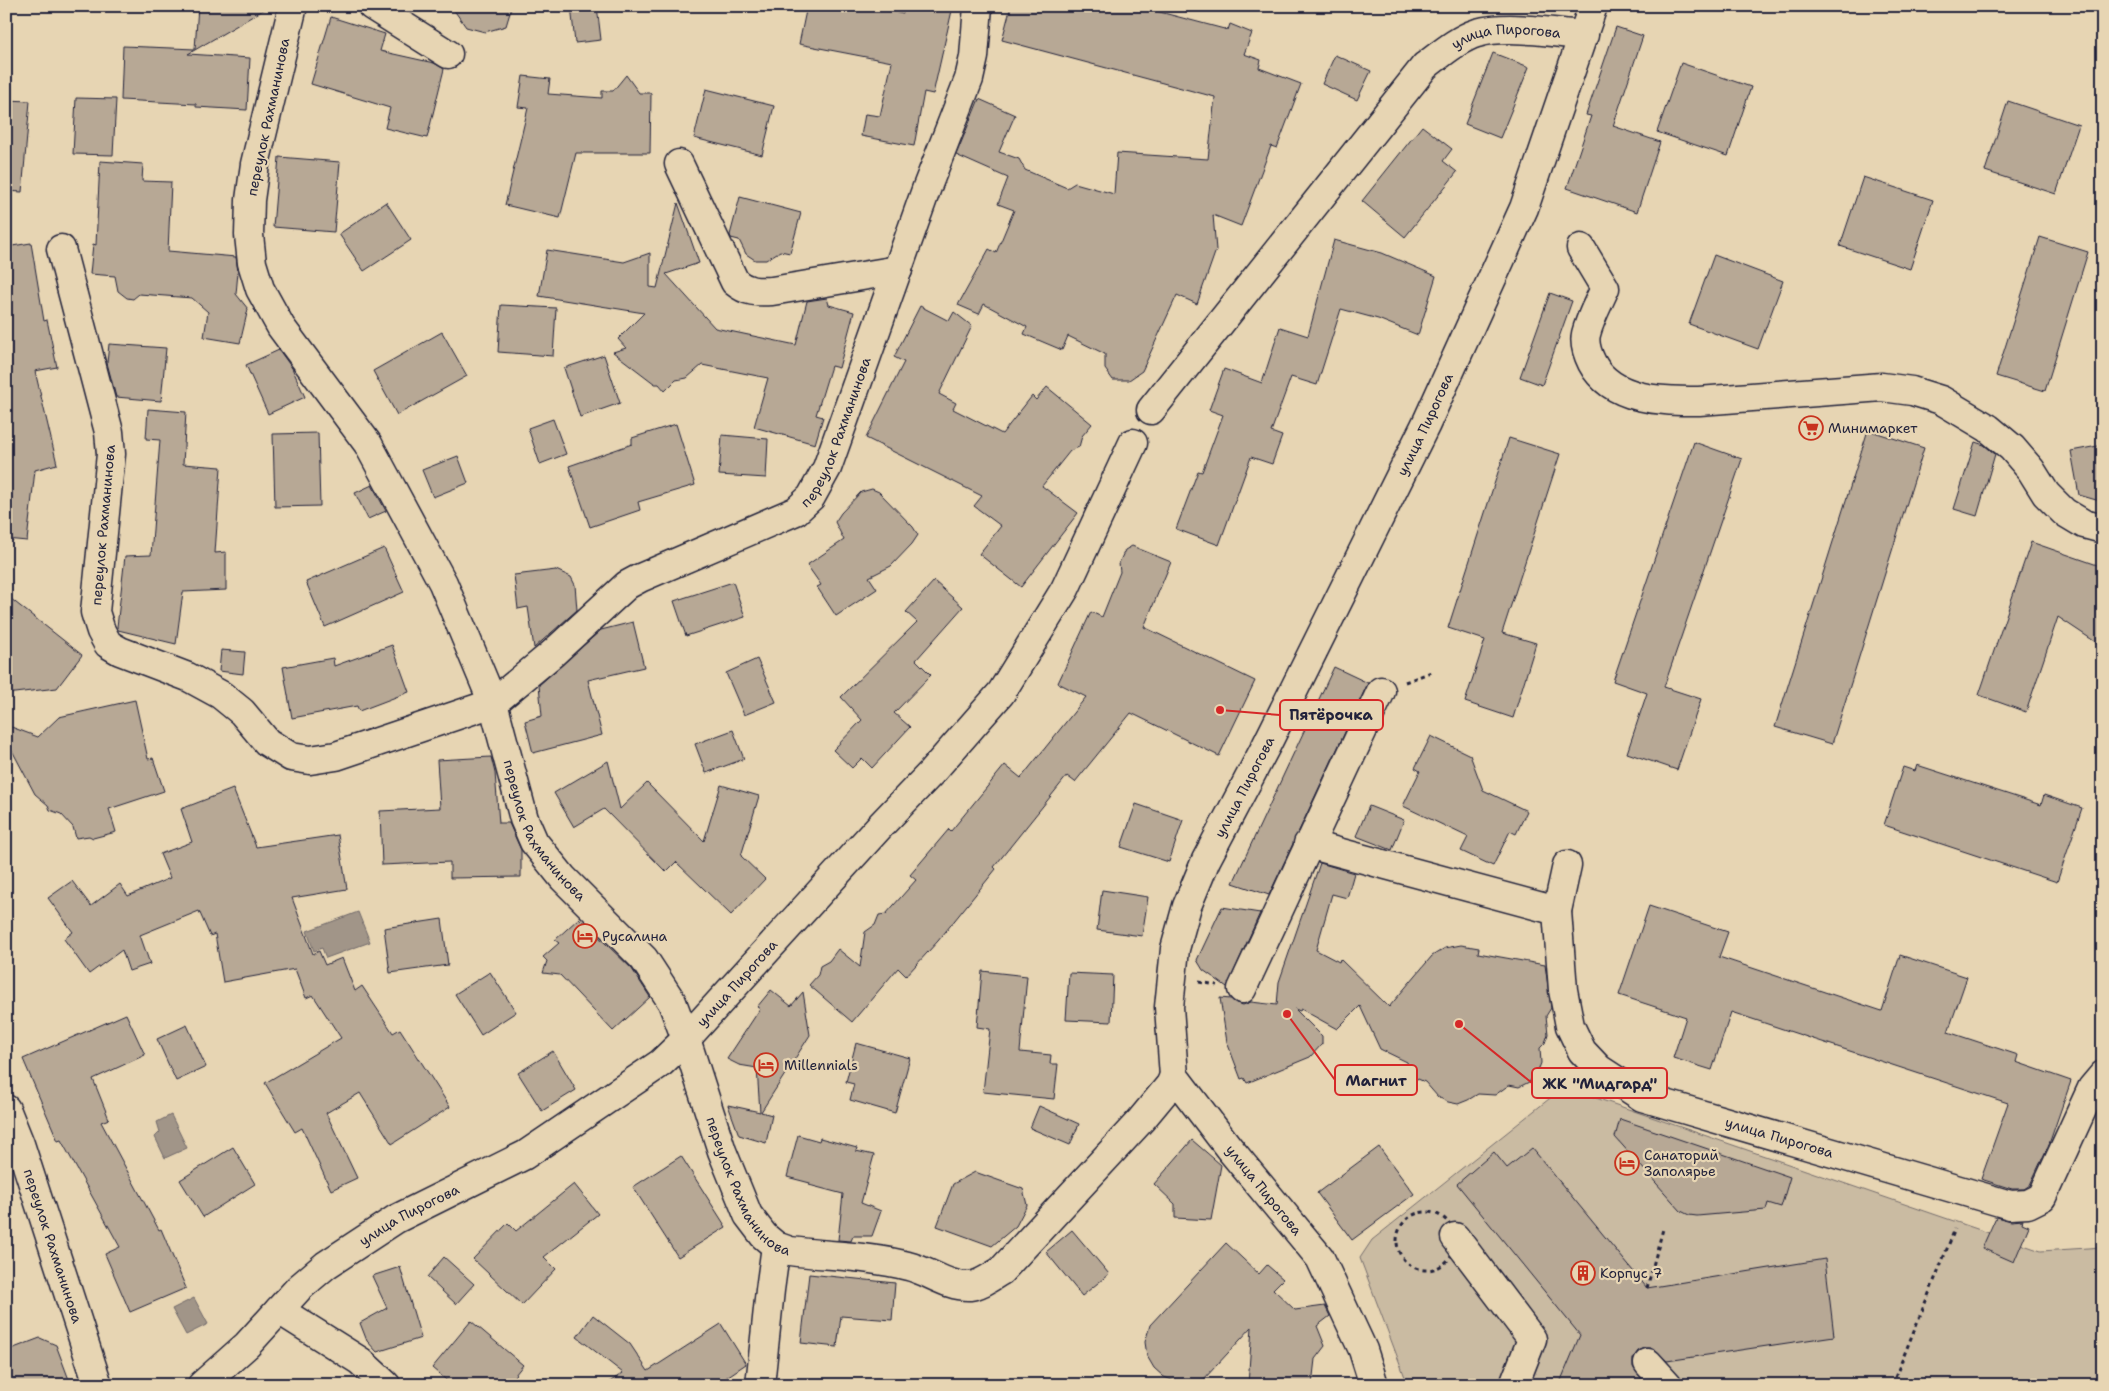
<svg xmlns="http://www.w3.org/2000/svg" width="2109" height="1391" font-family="'Shantell Sans',sans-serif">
<rect width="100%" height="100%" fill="#e7d5b3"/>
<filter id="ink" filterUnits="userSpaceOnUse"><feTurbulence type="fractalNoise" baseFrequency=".02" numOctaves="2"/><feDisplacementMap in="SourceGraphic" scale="10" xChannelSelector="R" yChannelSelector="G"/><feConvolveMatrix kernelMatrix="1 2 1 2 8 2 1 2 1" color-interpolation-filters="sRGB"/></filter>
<g filter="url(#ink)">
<path fill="#cabba2" stroke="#766e6e" d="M1564,1087l477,164 62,-4v138h-695l-48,-127 12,-18z"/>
<path fill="#a19588" stroke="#6e6769" d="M358,912l12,30 -44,16 -4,-10 -8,3 -7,-20z
M171,1115l16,33 -22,10 -10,-21 5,-5 -3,-10z
M194,1298l14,26 -22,11 -14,-26z"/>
<path fill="#b7a895" stroke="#22223b" d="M198,6h72l-82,48 62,4 -3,52 -51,-3v-3l-75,-4 2,-54 72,3z
M451,6h61l-6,20 -21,6 -19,-5z
M571,6h26l4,34 -26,3z
M807,6h56l40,8 2,-8h48l-20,88 -9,-2 -10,54 -53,-10 4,-22 15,2 12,-54 -93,-18z
M1011,6h126l91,24 2,-6 22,9 -8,21 17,6 -2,8 42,16 -24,64 -6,-2 -30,80 -28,-11 3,35 -19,54 -20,-9 -35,76 -13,9h-16l-8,-11v-15l-37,-18 -6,14 -38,-16 3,-7 -43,-23 -5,10 -21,-9 31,-56 7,4 18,-43 -16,-6 10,-26 -52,-23 23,-56 36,16 -16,37 20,7 6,11 42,18 8,-5 39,11 3,-41 91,6 7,-62 -213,-57z
M331,17l54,17 -5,17 54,12 10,6 -17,69 -42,-10 5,-20 -79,-24z
M1616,27l27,9 -30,90 47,16 -23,70 -70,-24 24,-72 -5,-1z
M1493,53l36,14 -29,71 -35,-14z
M1335,55l36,16 -14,29 -35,-16z
M1681,63l70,24 -23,69 -71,-24z
M626,75l13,18h12l-1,60h-74l-16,65 -55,-13 23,-97 -10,-1 5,-31 27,3 -2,15 54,4v-7h11z
M706,89l68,17 -12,49 -68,-17z
M76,98l40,1 -3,56 -40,-1z
M6,100l24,1 -8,91 -16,-1z
M2008,101l71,24 -23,69 -71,-23z
M1422,126l30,23 -9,12 14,11 -52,65 -43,-36z
M279,157l61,5 -6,70 -61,-5z
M100,161l43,3 -1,17 29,1 -3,69 68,6 2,15 -2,22 12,15 -8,34 -36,-6 4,-25 -16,-14 -53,-4 -6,5 -6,-1 -9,-7 -3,-15 -25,-2 3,-30 3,1z
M1863,177l70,23 -23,69 -70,-23z
M740,197l61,16 -11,40 -10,-2 -14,9h-11l-9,-6 -7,-14 -8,-2 -1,-3z
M386,202l25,38 -47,31 -25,-37z
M678,203l21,60 -33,11 49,54 81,17 11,-44 20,-3 2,7 25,7 -15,56 -8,-2 -15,49 7,2 -8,27 -61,-17 14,-49 -66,-13 -15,13 -11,2 -11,11 -6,-7h-4l-42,-32 13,-4 -8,-9 26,-26 -105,-17 8,-46 77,12 26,-9v34l7,1z
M2040,237l48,15 -43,139 -49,-15z
M1334,240l48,13 54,23 -18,59 -40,-16 -37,-10 -24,76 -26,-8 -20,55 11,4 -10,28 -21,-7 -32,88 -43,-16 22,-58 4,1 21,-57 -14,-5 15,-41 38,14 18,-56 28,9z
M31,243l13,78 3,-1 10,47 -22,4 22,93 -22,6 -8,71 -21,-2v-292z
M1714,255l69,26 -25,68 -69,-25z
M1550,293l22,8 -30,84 -22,-8z
M501,305l55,3 -3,48 -55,-4z
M920,306l29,15 5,-9 18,14 -33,68 17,9 -3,6 49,25 30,-38 4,4 11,-13 45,37 -10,12 -3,11 -9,4 -28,35 36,27 -57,74 -42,-33 22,-28 -27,-20 8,-10 -116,-58 38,-76 -10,-5z
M442,332l25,44 -70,39 -24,-44z
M109,344l57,4 -5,53 -45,-4 -9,-34z
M279,350l13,18 13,29 -37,17 -22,-49z
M604,355l16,48 -40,14 -16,-49z
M148,409l38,3 -3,52 38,3 -6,86 11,-1v38l-43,2 -7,52 -58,-14 -1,-3 8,-71 26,-1 9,-115 -14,-1z
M553,419l13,35 -26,10 -12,-36z
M676,424l19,61 -57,17 2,8 -50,17 -21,-61 63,-22v-6z
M1868,430l56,18 -92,296 -57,-17z
M318,433l2,73 -45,1 -2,-73z
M722,435l46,4 -2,39 -47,-3z
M1509,438l51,16 -58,179 34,10 -23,75 -48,-16 20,-62 -37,-12z
M1694,442l48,17 -78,228 37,12 -24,71 -50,-17 20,-60 -34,-12z
M1975,442l9,3 11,9 -18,62 -23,-7z
M2103,445v57l-24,-7 -8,-44z
M458,456l10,27 -35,14 -11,-27z
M372,485l14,26 -18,8 -13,-26z
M872,489l7,3 34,35 5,8 -6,9 -21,22 -22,11 8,12 -41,27 -19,-29 4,-2 -14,-20 37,-25 -9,-18 6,-9 20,-21z
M2031,542l72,25v80l-45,-30 -32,95 -47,-17z
M1132,546l39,16 -27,65 111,54 -36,75 -88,-43 -56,69 -8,-6 -73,91 2,2 -58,72 -32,35 -8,-8 -46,54 -43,-37 9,-10 2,-9 9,-5 9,-12 22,18 5,-35 10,-7 4,-10 7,-1 30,-34 -6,-5 39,-46 2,2 54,-66 16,13 65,-81 -28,-14 33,-71 11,5 18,-45 -1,-9 6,-13z
M384,548l20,44 -79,35 -19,-45z
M556,570l15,7 4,8 2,25 -43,38 -6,-41 -10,2 -4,-34z
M934,581l29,26 -47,53 15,15 -37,38 16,14 -38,41 -10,-10 -10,10 -19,-18 29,-30 -21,-23 76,-75 -11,-10z
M733,582l12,35 -59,19 -12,-35z
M6,595l76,60 -25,33 -51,6z
M633,622l11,45 -56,13 14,55 -69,18 -8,-32 17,-5 -3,-31 62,-55z
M392,645l17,47 -50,19 -2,-5 -65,12 -9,-51 50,-9 1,8z
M221,650l24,2 -2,22 -24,-3z
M757,659l19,43 -32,13 -18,-42z
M1334,667l34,16 -99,212 -36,-12z
M135,700l13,59 5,-1 11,33 -55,18 7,23 -23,6 -4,-2 -13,2 -3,-11 -12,-13 -11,-4 -2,-5 -13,-11 -29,-55v-14l32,12 21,-20z
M733,730l11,29 -38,14 -11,-29z
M1431,736l39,19 13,35 44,21 -11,23 -6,-3 -17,35 -32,-15 7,-14 -65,-31 17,-35 -5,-3z
M491,757l4,16 4,50h10l12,27v27l-71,1v-16l-68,3 -2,-54 60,-3 -3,-48z
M608,761l12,48 27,-26 57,58 17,-56 38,11 -18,60 24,23 -34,36 -55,-53 -10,10 -62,-63 -30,18 -20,-34z
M1917,765l124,40 3,-10 38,13 -25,74 -173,-57 19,-58 12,4z
M233,789l23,58 82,-12 9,54 -55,9 21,56 6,-3 6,14 17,-7 13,33 7,-5 31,47 7,-4 50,78 -58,37 -32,-51 -34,20 31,65 -26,12 -29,-62 -7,4 -30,-49 76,-45 -28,-43 -7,3 -11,-29 -72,13 -8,-48 -5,2 -11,-25 -59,24 10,29 -21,7 -7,-21 -33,24 -25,-35 9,-7 -25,-34 24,-17 19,25 29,-22 8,12 42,-18 -10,-24 32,-12 -11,-33z
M1136,804l47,16 -14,42 -48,-15z
M1369,806l35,14 -12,30 -36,-14z
M1320,863l34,10 -7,25 -15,-4 -16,56 23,12 1,-3 49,48 43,-51 13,-8 16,-3 18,3 -1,5 67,12 6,43 -5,8 2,18 -3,9 -5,5 1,15 -3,8 -9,11 -10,5 -10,-2 -14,10 -17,-1 -10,6 -10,4 -10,-2 -10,-5 -13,-15 -14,-6 -4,-14 -27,-13 -20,-43 -23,23 -36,-20 -1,2 -5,-2 27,27v8l-12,13 -63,26 -3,-5 -3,1 -14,-37 -7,-44 11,1 5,4 7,2 8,-3 26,3 2,-23z
M1102,890l46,7 -6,39 -45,-6z
M1649,906l79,26 -9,25 163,54 18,-56 67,22 -19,55 70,23 -2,7 55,19 -22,63 -19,41 -6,4h-12l-31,-10 27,-76 -277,-91 -19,58 -39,-12 13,-41 -67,-22z
M1222,907l38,6 -33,74 -24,-17 -6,-10z
M579,918l53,51 18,28 -37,34 -53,-56 -17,-2 4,-12 -4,-4 16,-14 -4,-3z
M442,919l6,46 -58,8 -6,-45z
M982,971l45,5 -7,76 31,3 -1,9h8l-4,35 -71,-7 7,-63 -13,-2z
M490,972l26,40 -35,23 -26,-41z
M1069,973l44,2 -2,47 -45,-2z
M771,990l20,16 12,-14 7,43 -49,77 11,3 -6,28 -27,-8 -11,-30 32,7 -3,-44 -18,-3 -12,-6 33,-50 -3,-2z
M126,1014l19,41 -52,24 16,40 -8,3 58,108 2,-1 25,59 -56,24 -25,-58 15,-7 -59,-107 -3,1 -35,-82z
M187,1025l19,42 -30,14 -19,-42z
M856,1043l54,15 -15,55 -45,-13 4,-16 -8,-2z
M553,1051l23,39 -34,21 -24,-38z
M1039,1106l40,18 -9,21 -40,-17z
M1620,1119l170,58 -9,30 -13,-4 -2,7 -69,6 -8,-1 -8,-4 -66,-74z
M798,1135l21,6 1,-3 37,10 -1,3 18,4 -13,48 20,8 -9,25h-19l-2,5 -13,-1 5,-46 -34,-9 1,-2 -23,-6z
M1192,1140l29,25 -10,55 -36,-2v-14l-21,-20z
M233,1147l22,37 -52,33 -23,-37z
M1379,1147l35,47 -62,46 -35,-47z
M1532,1148l115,140 178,-29 9,77 -167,25 -14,-13h-8l-7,3 -5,8v8l8,11 -3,7h-79l21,-50 -123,-151 37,-32 13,16z
M681,1156l45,71 -48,30 -45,-70z
M975,1172l48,17 4,16 -11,21 -24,20 -55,-20 16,-42z
M574,1184l24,30 -54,43 12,12 -34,36 -49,-46 35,-36 8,8z
M1996,1217l15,4 12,-1 -1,3 7,3 -15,36 -32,-14z
M1072,1230l37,44 -27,22 -36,-44z
M1226,1243l33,31 8,-9 16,14 -10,10 22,21 30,-4 5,10 -13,10 8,20 -10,13 -3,26h-64l4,-58 -48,52 -13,4 -14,-1 -13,-5 -10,-9 -7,-12 -2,-14 5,-17z
M444,1257l30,27 -18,20 -29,-27z
M400,1267l21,71 -44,14 -10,-11 -7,-18 27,-15 -15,-32z
M809,1274l86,9 -3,37 -51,-4 -4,31 -36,-4z
M593,1315l37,29 18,27 73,-47 25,40 -31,21h-110l18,-12 -46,-36z
M471,1321l52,44 -16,20h-55l-20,-17z
M40,1338l16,7 15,40h-65v-34z"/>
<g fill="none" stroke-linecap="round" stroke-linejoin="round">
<g stroke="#22223b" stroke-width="31">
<g id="minor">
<path id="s1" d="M293,6l-38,158 -5,36 -1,35 3,28 8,26 21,38 87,117 75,139 50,120 31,116 10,23 29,36 81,81 28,43 14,37 36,112 26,64 16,21 12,10 14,5c39,5 80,5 118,15 21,5 40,21 62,20 11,-1 22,-10 31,-15l140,-151 29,-35 4,-9"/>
<path d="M372,6l76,48"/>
<path d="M679,164l56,118c12,10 22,10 37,9l126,-21"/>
<path d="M1581,248l24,40c-6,14 -15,30 -19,46 -2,9 2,21 6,29 20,38 70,38 107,38l183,-14 30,4 29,9 47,28 24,20 19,22 15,24 18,18 20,12 19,5"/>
<path id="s2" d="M61,249l48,183 2,22 -16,158 6,19 7,13 12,7 68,26 33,18 21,17 25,30 24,15 19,3 26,-4 157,-53 59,-49 75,-69 13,-7 156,-67 15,-14 16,-29 100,-281 42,-108 5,-22 4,-51"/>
<path id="s3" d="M1151,410l274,-344c16,-12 33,-27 52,-33 31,-9 75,0 107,2"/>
<path d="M1308,844l249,67"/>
<path id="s4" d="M1567,865l-10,46 6,79 7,36 12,25 17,18 43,28 368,108 18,-1 14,-7 50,-109 11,-13"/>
<path d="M1242,989l139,-298"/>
<path id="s5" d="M6,1109l14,35 78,241"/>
<path d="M1455,1237l77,102 -18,46"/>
<path d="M279,1310l81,51 26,24"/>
<path d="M1648,1363l20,22"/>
<path id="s6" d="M202,1385l45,-40 52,-57 27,-23 70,-46 129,-64 136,-92 25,-24 194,-213 51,-53 70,-80 64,-104 68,-146"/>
<path d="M760,1385l10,-95 6,-44"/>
<path id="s7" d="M1374,1385l-11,-35 -43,-92 -91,-110 -55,-72 -5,-69 6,-58 12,-43 19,-46 60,-114 160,-322 98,-216 69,-202"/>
</g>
</g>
<path stroke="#22223b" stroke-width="3" stroke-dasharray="4 4" stroke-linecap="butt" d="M1405,682l29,-11
M1199,982l18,3
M1397 1241a29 29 0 1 1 58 0a29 29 0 1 1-58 0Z
M1647,1288l16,-59
M1892,1385l63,-156"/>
<use href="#minor" stroke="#e7d5b3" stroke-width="28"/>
</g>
</g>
<defs>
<g id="supermarket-ring" transform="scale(1.25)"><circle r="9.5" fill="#e7d5b3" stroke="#c8321e" stroke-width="1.5"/><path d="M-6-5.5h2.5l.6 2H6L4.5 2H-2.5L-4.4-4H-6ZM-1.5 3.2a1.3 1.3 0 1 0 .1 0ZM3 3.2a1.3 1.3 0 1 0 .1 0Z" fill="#c8321e"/></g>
<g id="hotel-ring" transform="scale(1.25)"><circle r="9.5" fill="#e7d5b3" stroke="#c8321e" stroke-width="1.5"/><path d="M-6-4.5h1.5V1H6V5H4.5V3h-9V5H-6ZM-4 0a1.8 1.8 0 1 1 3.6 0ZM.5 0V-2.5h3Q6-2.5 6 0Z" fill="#c8321e"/></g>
<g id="building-ring" transform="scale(1.25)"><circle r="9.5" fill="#e7d5b3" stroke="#c8321e" stroke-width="1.5"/><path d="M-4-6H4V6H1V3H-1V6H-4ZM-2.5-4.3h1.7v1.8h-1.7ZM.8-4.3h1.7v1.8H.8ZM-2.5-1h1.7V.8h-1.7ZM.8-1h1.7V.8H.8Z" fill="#c8321e"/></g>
</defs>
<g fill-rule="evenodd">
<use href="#supermarket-ring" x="1811" y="428"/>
<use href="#hotel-ring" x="585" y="936"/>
<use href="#hotel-ring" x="766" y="1065"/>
<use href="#hotel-ring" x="1627" y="1163"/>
<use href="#building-ring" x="1583" y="1273"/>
</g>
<g text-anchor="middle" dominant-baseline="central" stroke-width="4.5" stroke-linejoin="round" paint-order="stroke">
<g font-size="14" fill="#22223b" stroke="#e7d5b3">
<text stroke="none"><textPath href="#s3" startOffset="530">улица Пирогова</textPath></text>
<text transform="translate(268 117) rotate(-78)">переулок Рахманинова</text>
<text stroke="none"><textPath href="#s7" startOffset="1081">улица Пирогова</textPath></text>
<text stroke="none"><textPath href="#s2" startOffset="1288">переулок Рахманинова</textPath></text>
<text transform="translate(103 525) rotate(-85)">переулок Рахманинова</text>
<text stroke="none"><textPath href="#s7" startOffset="676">улица Пирогова</textPath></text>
<text stroke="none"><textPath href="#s1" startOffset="906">переулок Рахманинова</textPath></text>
<text stroke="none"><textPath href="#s6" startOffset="675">улица Пирогова</textPath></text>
<text stroke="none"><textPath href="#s4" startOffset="410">улица Пирогова</textPath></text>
<text stroke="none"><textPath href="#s1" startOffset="1326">переулок Рахманинова</textPath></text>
<text transform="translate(1264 1190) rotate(51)">улица Пирогова</text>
<text stroke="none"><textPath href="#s6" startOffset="270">улица Пирогова</textPath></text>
<text stroke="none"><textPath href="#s5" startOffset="145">переулок Рахманинова</textPath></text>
</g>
<g font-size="14" fill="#22223b" stroke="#e7d5b3" text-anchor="start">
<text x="1828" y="428">Минимаркет</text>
<text x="602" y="936">Русалина</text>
<text x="784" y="1065">Millennials</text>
<text x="1644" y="1155">Санаторий<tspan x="1644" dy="16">Заполярье</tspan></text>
<text x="1600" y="1273">Корпус 7</text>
</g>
</g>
<path fill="none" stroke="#d62828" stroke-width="2" d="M1220 710L1280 715M1287 1014L1335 1080M1459 1024L1532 1083"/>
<g fill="#d62828" stroke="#e7d5b3" stroke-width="2">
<circle cx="1220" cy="710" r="5"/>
<circle cx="1287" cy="1014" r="5"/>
<circle cx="1459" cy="1024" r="5"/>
</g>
<g fill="#e7d5b3" stroke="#d62828" stroke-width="2">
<rect x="1280" y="700" width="103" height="30" rx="5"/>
<rect x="1335" y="1065" width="82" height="30" rx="5"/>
<rect x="1532" y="1068" width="135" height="30" rx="5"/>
</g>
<g font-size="15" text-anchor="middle" font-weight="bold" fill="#22223b">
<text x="1331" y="720">Пятёрочка</text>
<text x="1376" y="1086">Магнит</text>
<text x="1600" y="1089">ЖК "Мидгард"</text>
</g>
<rect width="2109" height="1391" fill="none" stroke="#e7d5b3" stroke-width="25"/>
<rect x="12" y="12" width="2084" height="1366" fill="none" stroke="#22223b" stroke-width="2" filter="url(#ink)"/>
</svg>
